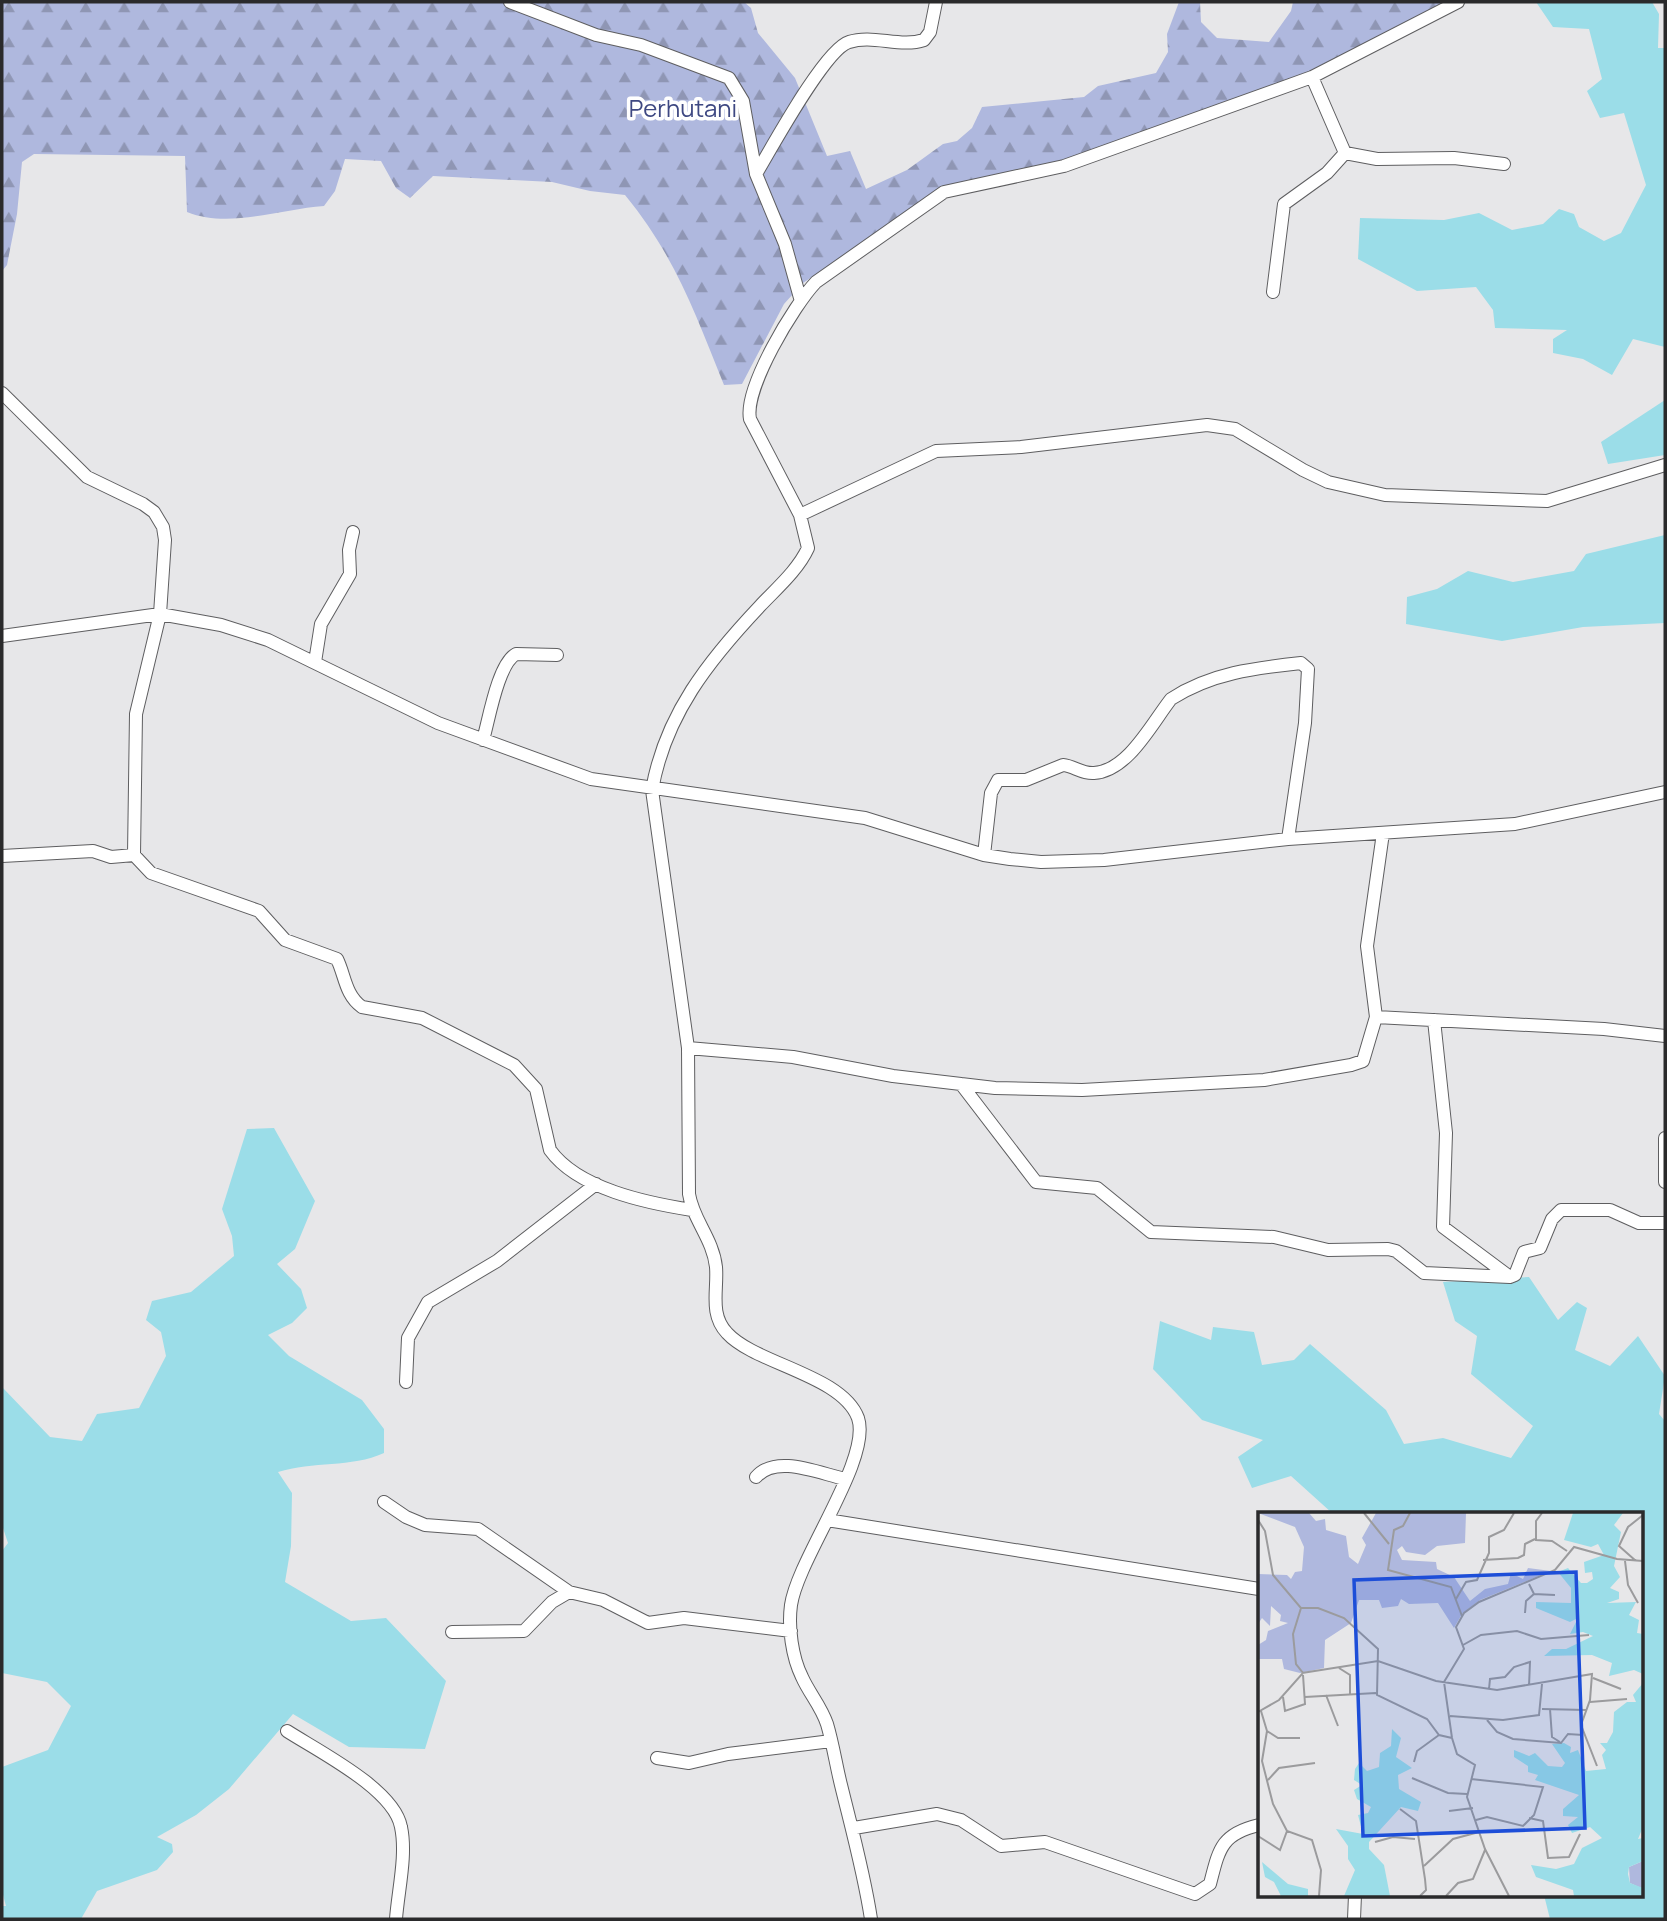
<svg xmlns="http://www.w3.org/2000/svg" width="1667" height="1921" font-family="Manrope,sans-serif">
<defs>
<pattern id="forest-firs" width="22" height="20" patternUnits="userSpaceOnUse" patternTransform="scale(1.75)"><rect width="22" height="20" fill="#afb8de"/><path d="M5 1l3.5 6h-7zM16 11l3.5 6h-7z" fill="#8f96b4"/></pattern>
</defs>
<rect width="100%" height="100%" fill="#e7e7e9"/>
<path fill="url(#forest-firs)" d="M2,2h742l7,6 7,25 37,45 32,78 23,-5 16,38 41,-19 36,-26 14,-3 15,-13 10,-21 102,-10 14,-11 58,-13 12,-21 -1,-18 12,-32h21l1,20 16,16 52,4 22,-31 2,-9h151l-127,67 -254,92 -119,27 -141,95 -19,21 -42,80 -18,1c-29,-72 -49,-129 -99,-190l-35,-4 -38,-9 -119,-6 -23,22 -14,-10 -15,-27 -36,-2 -10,32 -11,15c-44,3 -95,23 -137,6l-2,-56 -151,-2 -12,8 -5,52 -10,51 -5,6z"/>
<path fill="#9bdde8" d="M1536,2h116l7,12 -1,34h7v299l-32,-8 -21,36 -29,-16 -30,-6v-14l14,-9 -72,-2 -2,-18 -17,-23 -59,4 -59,-32 2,-41 84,2 35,-7 33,17 31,-6 16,-15 15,5 5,13 25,14 17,-8 25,-48 -22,-72 -24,5 -13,-27 15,-12 -13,-50 -36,-2z
M1665,400v55l-57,9 -7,-22z
M1665,535v88l-82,4 -81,14 -96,-17 1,-27 30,-8 31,-18 45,11 61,-11 12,-17z
M274,1128l41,73 -20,48 -18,15 24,25 6,19 -15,15 -24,12 21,21 73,44 22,29v24c-33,15 -71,8 -106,19l14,21 -1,53 -6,36 66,39 35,-3 60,63 -21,68 -76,-2 -56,-33 -64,75 -33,26 -39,22 15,7 1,8 -16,18 -60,21 -16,28h-79v-13h4l-4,-15v-124l46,-17 23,-44 -24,-24 -45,-9v-122l6,-8 -6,-18v-138l48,50 32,4 15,-27 42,-6 27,-52 -5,-24 -15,-12 6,-19 39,-9 43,-36 -2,-20 -10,-27 25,-80z
M1529,1277l29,43 19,-18 10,6 -12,42 35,16 28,-30 27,40 -6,38 6,7v498h-115l-6,-24h97v-382h-309l-41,-37 -39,12 -14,-31 25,-17 -61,-20 -49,-51 7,-48 51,19 2,-13 41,5 8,33 32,-5 16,-16 76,66 18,34 39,-6 68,20 22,-32 -62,-52 6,-38 -22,-15 -12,-39z"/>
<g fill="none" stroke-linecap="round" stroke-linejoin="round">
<g stroke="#5e5e60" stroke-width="14">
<path id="minor" d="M510,2l86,33 45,10 88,33 14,23 13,73 29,70 15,54
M1312,77l33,76 32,6 77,-1 50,6
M756,174c15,-25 69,-125 93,-132 24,-8 51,6 75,-2l6,-8 6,-30
M1273,292l11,-88 43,-31 18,-20
M2,393l85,84 56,27 11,8 9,15 2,13 -5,74 -24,100 -2,141 17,18 108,38 26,29 52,19c8,16 8,36 25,48l60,11 92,47 22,24 14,61c28,39 97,53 142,60
M800,515l136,-64 85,-4 186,-22 28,4 68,41 25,12 57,13 162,6 118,-36
M2,636l158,-22 61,11 47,15 170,83 153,56 274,39 119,37 26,4 31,3 63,-2 184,-21 227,-15 150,-32
M315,662l6,-38 29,-50 -1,-24 4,-18
M483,740c6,-21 15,-76 33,-86l41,1
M984,855l7,-62 7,-13h28l37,-15c11,1 19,9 31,8 34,-2 58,-50 77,-74 40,-26 84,-31 130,-36l7,6 -3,54 -17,116
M2,856l91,-5 18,6 23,-2
M1376,1017l228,12 61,7
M1434,1020l12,113 -3,94 67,50
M688,1048l105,9 100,19 102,12 87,2 182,-10 87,-15 12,-4 13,-44 -9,-71 16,-113
M961,1084l75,98 61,6 54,44 123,5 54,13 60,-1 8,2 28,22 86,4 5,-2 9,-23 16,-4 12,-29 9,-9h49l29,13h26
M1665,1138v44
M406,1382l2,-44 20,-36 69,-41 99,-77
M756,1477c20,-23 62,-4 89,2
M384,1502l22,15 19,8 53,4 91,63 34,8 45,23 36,-5 107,13
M827,1520l432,69
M452,1632l72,-1 28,-29 17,-10
M287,1731c31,20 107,58 114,96 6,28 -3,64 -5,92
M657,1758l32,5 39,-9 103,-13
M854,1828l83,-14 24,6 40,26 44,-4 150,52 15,-10c9,-35 11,-50 49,-59
M871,1919c-7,-46 -19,-89 -30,-134 -5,-20 -8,-41 -14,-61 -6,-18 -18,-31 -25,-47 -10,-20 -14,-50 -11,-72 7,-47 81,-146 67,-187 -16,-43 -103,-54 -131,-85 -18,-19 -9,-43 -11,-66 -3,-28 -23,-47 -27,-73l-1,-146 -36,-258c13,-75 57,-130 108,-184 16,-17 38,-36 48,-58l-8,-33 -50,-96c-6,-31 44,-114 66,-137l128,-90 120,-26 248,-89 146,-75
M1354,1919l1,-24"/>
</g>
<use href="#minor" stroke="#fff" stroke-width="12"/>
</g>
<g text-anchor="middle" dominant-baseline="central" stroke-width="7" stroke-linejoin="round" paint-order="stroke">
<g font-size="24" fill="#3e4882" stroke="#fff">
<text x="683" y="107">Perhutani</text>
</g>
</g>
<g transform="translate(1258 1512)">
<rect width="385" height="385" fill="#e7e7e9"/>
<path d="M0,1h51l7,8 9,-2 1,11 20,6 3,21 9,7 8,-19 -4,-7 14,-25h90l-1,30 -28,3 -12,9 -19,-3 -4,-6 -5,4 5,10 34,2 1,7 17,8 16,24 15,-12 23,-5 3,-11 12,6 5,-11 23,3 -71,29 -18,14 -8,14 -16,-25 -29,1 -8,-5 -3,7 -16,2 -3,-8h-20l-8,23 -26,17 -1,28 -24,5 -16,-4 -2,-10h-24v-14l8,-5 2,-9 20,-8 -8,-2 1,-6 -10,-9 -1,20 -8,-8 -4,6v-50l29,1 4,4 4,-7 7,-1 2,-24 -9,-20zM385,349v27h-2l-11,-5 -1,-16z" fill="#afb8de"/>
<path d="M315,1h50l-9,12 7,7 -7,34 6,11 -10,11 9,4v7l-12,4 29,-1 -7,13 10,5 -2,13 6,1v40l-9,-4 -25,6 3,-13 -20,-8 -48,1 8,-7h14l27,-13 -10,-4 -13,2 8,-16 -8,4 -34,-14v-6l35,1v-15l-13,-16 10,-4 13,15h6l6,-4 -1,-7 -7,1 -1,-11 20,-7 -6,-11 -7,3 -27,-7zM385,171v144l-5,12 5,-1v23l-14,6 -1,7 2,9 13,5v8h-69l-1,-6 -37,-13 -5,-12 25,4 18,-5 8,-16 20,-10 -12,-11 -18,6 -4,-8 10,-8 -15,-1v-7l16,-14 -44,-15 3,-5 -10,-3v-6l-14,-9v-7l15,6 6,-3 13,13 14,1 3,-4 -13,-19 12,-1 7,4 -1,6 8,-3 8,21 20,-2 -4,-14 4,-5 -6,-7h7l6,-11 1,-20 13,-10h9l-3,-7zM134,217l9,9 -5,19 16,11 -14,7 1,14 22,13 -3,9 -17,-4 -32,35v7l15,16 6,31h-46l11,-26 -7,-11v-13l-12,-17 27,5 -5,-19 10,-2 3,-6 -14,-8 -3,-9 8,-5 -8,-5 1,-11 4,-6 8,8 12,-4 1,-14 11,-7zM4,350l26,22 20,5v7h-27l-7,-14 -9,-5z" fill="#9bdde8"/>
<path fill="none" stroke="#9b9b9d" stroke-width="2" d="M106,1l25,31M152,1l-7,13 -9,4 -6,40 63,17 11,29M284,1l-6,8v19l16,1 15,10M0,8l7,11 8,44 28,33 -8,26 3,30 7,9 -24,27 -21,12M225,48l35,-2 6,-3 1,-11 10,-5M367,49l3,24 10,18M378,49l-17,-15 9,-19 15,-12M271,72l5,10 21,1M198,87l10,-17 11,-2 12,-27v-16l15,-7 10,-17M43,96h17l26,10 34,31 -1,46 50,24 12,16 13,3M267,101l1,-12 8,-7M205,133l18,-10 36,-4 24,8 48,-4M81,156l11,7v19M44,161l76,-12 58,20 61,9 95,-16 -2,26 -9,25 16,41M335,166l28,11M231,177l1,-10 15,-2 9,-10 16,-5 -1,24M68,183l12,31M25,185l2,14 20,-7 -2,-29M47,185l71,-4M332,190l37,-3M284,197l44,1M292,197l2,28 8,5M3,199l6,20 -5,30 11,43 14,27 25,9 9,30 -2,26M192,204l53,4 36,-5 3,-31M229,208l10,12 16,7 48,4 7,-9 15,1M9,219l11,7h22M156,250l3,-11 22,-16M154,266l36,15 19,1M213,267l72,8 -9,28 -11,11 -36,-9 -11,3M10,268l11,-12 36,-5M142,297l16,12 9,58 1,11 -6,6M191,299l24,-3M271,306l14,3 5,37 21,-1 11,-23M0,324l22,14 7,-19M117,330l18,-5 22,2M166,354l29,-27 26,-7M188,384l12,-13 15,-4 12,-29M251,384l-24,-47 -18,-52 8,-32 -18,-11 -5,-16 -8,-56 20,-33 -8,-22 8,-14 15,-11 76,-32 19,-23 43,12 26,2"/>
<path fill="#1d4ed8" fill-opacity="0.15" stroke="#1d4ed8" stroke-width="3.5" d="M318,60l9,256 -222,8 -9,-256z"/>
<rect width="385" height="385" fill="none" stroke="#2a2a2b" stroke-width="3.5"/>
</g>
<rect width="1667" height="1921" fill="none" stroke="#2a2a2b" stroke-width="7"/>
</svg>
